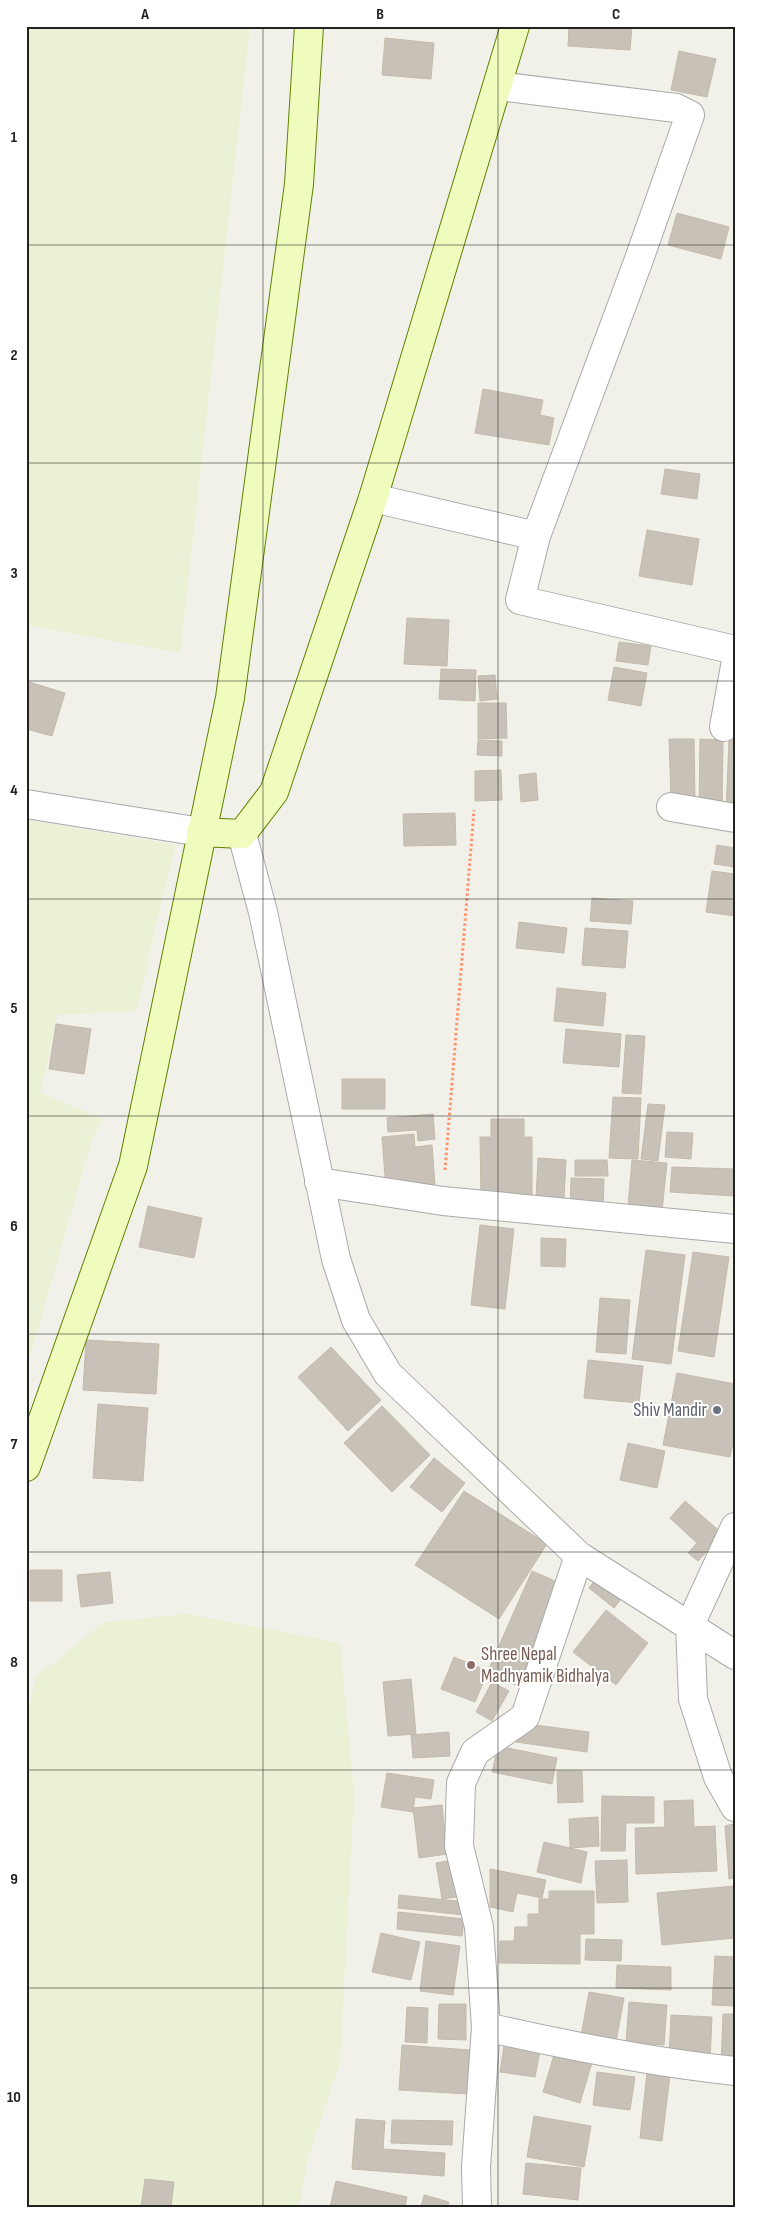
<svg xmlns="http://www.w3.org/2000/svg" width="761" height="2233" font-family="'Sofia Sans Condensed',sans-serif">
<rect width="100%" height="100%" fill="#f2f1e9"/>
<path fill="#eaf1d4" d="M26,26h224l-70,627 -154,-28z
M26,820l149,25 -39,166 -79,4 -16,78 62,26 -11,20 -66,232z
M188,1614l152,29 14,152 -14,267 -33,100 -8,45h-273v-488l10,-42 68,-55z"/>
<path fill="#c8c1b7" stroke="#c5baaa" d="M569,26h63l-2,24 -62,-4z
M385,38l49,5 -3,36 -49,-4z
M679,51l37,8 -9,38 -36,-7z
M677,213l52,14 -8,32 -53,-14z
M483,389l60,11 -3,15 14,3 -5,27 -74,-12z
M665,469l35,5 -3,25 -36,-5z
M647,530l52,9 -7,46 -53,-9z
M407,618l42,2 -2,46 -43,-2z
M619,642l32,4 -3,19 -32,-4z
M614,667l33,6 -6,33 -33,-6z
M441,669l35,1 -1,31 -36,-2z
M495,675l2,24 -17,2 -2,-25z
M26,681l39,12 -13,43 -26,-7z
M478,703h28l1,35 -29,1z
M669,739h25l1,59 -24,1z
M700,739l23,1 -1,70h-23z
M478,740l24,1v15l-25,-1z
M729,740h6v73h-9z
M501,770l1,30 -27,1v-30z
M536,773l2,27 -17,2 -2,-27z
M455,813l1,32 -52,1 -1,-32z
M717,845l18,3v19l-21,-3z
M712,871l23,3v42l-29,-4z
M592,898l41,3 -2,23 -41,-3z
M519,922l48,6 -3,25 -48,-5z
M585,928l43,3 -3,37 -43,-3z
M557,988l49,5 -3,33 -49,-5z
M56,1024l35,5 -7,45 -35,-5z
M566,1029l55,5 -2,33 -56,-4z
M626,1035l19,1 -4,58 -19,-1z
M342,1079h43v30h-43z
M613,1097l28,1 -3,61 -29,-1z
M648,1104l17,1 -7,56 -17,-2z
M433,1114l2,25 -17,2 -1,-11 -29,2 -1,-14z
M491,1119h33v18h8v61h-51l-1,-61h11z
M667,1132l26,1 -2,26 -26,-2z
M414,1134l1,13 17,-2 3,40 -49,4 -4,-52z
M538,1158l28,2 -2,39 -28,-1z
M575,1160h32l1,16h-33z
M632,1160l35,3 -6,58 -34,-3z
M672,1167l63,2v27l-65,-4z
M571,1178l33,1 -1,31 -33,-1z
M148,1206l54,12 -8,40 -55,-11z
M480,1225l34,4 -9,80 -34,-4z
M541,1238l25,1 -1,28 -24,-1z
M646,1250l39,5 -14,109 -39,-5z
M693,1252l36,5 -15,100 -36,-6z
M600,1298l30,2 -4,54 -30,-2z
M86,1340l73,4 -3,50 -73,-4z
M331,1347l50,53 -33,31 -50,-54z
M588,1360l55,6 -4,37 -55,-5z
M677,1373l58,11v51l-5,22 -67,-12z
M98,1404l50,4 -5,73 -50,-3z
M382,1406l48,49 -38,37 -48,-49z
M628,1443l37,8 -8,37 -37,-8z
M434,1458l31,25 -23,29 -32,-25z
M464,1491l83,53 -48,75 -84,-54z
M685,1501l38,33 -25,27 -10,-8 9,-10 -27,-25z
M30,1570h32v31h-32z
M532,1571l30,13 -44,102 -31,-13z
M110,1572l3,31 -32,4 -4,-32z
M599,1575l25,20 -10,13 -25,-20z
M606,1610l42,33 -32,42 -43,-33z
M454,1657l34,14 -13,31 -34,-13z
M411,1679l5,55 -28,2 -5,-54z
M492,1682l17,9 -17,30 -16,-9z
M519,1723l70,9 -2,20 -71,-10z
M449,1732l1,24 -37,2 -2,-23z
M498,1746l59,12 -5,26 -60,-12z
M557,1771h25l1,31 -25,1z
M387,1773l47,7 -3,19 -16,-2 -2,15 -32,-5z
M602,1796l52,1v26h-28l-1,28h-24z
M693,1800l1,27 21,-1 2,45 -81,3 -1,-46 30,-1 -1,-26z
M442,1805l5,49 -28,4 -6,-50z
M598,1817l1,29 -29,2 -1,-29z
M733,1824l2,54 -6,1 -4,-53z
M544,1842l43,10 -6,31 -44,-11z
M458,1859l6,37 -22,3 -6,-36z
M627,1860l1,42 -31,1 -2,-42z
M490,1869l56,11 -4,18 -25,-5 -4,19 -23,-5z
M734,1886l1,52 -73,7 -5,-52z
M549,1891h45v43h-14v30l-81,-1 1,-22h14l1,-14h13v-13h11v-15h10z
M399,1895l67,7 -2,13 -66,-7z
M398,1912l66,7 -2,17 -65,-7z
M381,1933l39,9 -9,38 -39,-8z
M586,1939l36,1 -1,21 -36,-1z
M426,1941l34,5 -7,49 -33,-4z
M715,1956l20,1v49l-23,-1z
M617,1965l54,2v23l-55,-2z
M589,1992l35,6 -9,50 -35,-7z
M629,2002l38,3 -3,40 -38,-3z
M439,2004h27v36l-28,-1z
M407,2007l21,1 -1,35 -22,-1z
M723,2014h12v54h-14z
M671,2015l41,2 -2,45 -41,-2z
M505,2039l36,7 -6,31 -35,-5z
M402,2045l68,5 -2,44 -69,-4z
M556,2048l37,11 -13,44 -37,-11z
M597,2072l38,5 -5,33 -37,-5z
M647,2072l23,3 -8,66 -22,-3z
M534,2116l57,10 -7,41 -57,-10z
M356,2119l29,2 -2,28 62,4 -1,23 -92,-7z
M392,2120l61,1 -1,24 -61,-2z
M526,2163l55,5 -3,32 -55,-6z
M145,2179l29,3 -3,25h-30z
M336,2181l71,16 -2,10h-75z
M424,2195l25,7 -1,5h-27z"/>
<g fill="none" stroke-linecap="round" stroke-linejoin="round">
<g stroke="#a9a9a9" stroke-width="30">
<path id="street" d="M498,86l178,22 14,7 -52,147 -102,274 -16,64 215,50
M373,498l163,38
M724,727l11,-61
M26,804l175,28
M671,807l64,11
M242,834l21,78 73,347 20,61 32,54 191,182 156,99
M319,1182l124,19 292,28
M735,1527l-45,98 3,74 25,78 17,30
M486,2027c83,19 163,35 249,44
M477,2207l-1,-40 10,-140 -7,-100 -20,-81 2,-63 14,-31 50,-35 54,-161"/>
</g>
<g stroke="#5f8200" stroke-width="30">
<path id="secondary" d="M201,832l41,2 32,-42 99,-294 142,-472
M26,1467l107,-301 97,-468 69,-514 10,-158"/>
</g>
<path stroke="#ff936d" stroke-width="3" stroke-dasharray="2.5 2.5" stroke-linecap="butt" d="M445,1170l29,-360"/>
<use href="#street" stroke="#fff" stroke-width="28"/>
<use href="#secondary" stroke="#effcbd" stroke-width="28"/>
</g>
<path fill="none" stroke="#222" stroke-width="1" stroke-opacity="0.55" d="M263,26v2181M498,26v2181M26,245h709M26,463h709M26,681h709M26,899h709M26,1116h709M26,1334h709M26,1552h709M26,1770h709M26,1988h709"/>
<circle fill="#6b7280" stroke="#fff" stroke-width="2" cx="717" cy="1410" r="5"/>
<circle fill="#8d6e63" stroke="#fff" stroke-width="2" cx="471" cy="1665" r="5"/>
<g text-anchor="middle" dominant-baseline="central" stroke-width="4" stroke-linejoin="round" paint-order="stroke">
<g font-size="19" fill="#5b616d" stroke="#fff" text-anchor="end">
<text x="707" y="1410">Shiv Mandir</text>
</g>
<g font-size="19" fill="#785e54" stroke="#fff" text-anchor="start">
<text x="481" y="1654">Shree Nepal<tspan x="481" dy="22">Madhyamik Bidhalya</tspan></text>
</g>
</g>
<rect width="761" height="2233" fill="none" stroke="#ffffff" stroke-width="55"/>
<rect x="28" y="28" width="706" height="2178" fill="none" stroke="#222" stroke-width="2"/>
<g font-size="16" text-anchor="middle" font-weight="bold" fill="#222">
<text x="145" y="19">A</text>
<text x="380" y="19">B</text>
<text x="616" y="19">C</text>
<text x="14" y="142">1</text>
<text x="14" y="360">2</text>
<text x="14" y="578">3</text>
<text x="14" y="795">4</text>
<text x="14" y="1013">5</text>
<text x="14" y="1231">6</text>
<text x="14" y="1449">7</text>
<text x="14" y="1667">8</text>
<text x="14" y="1884">9</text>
<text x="14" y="2102">10</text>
</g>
</svg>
